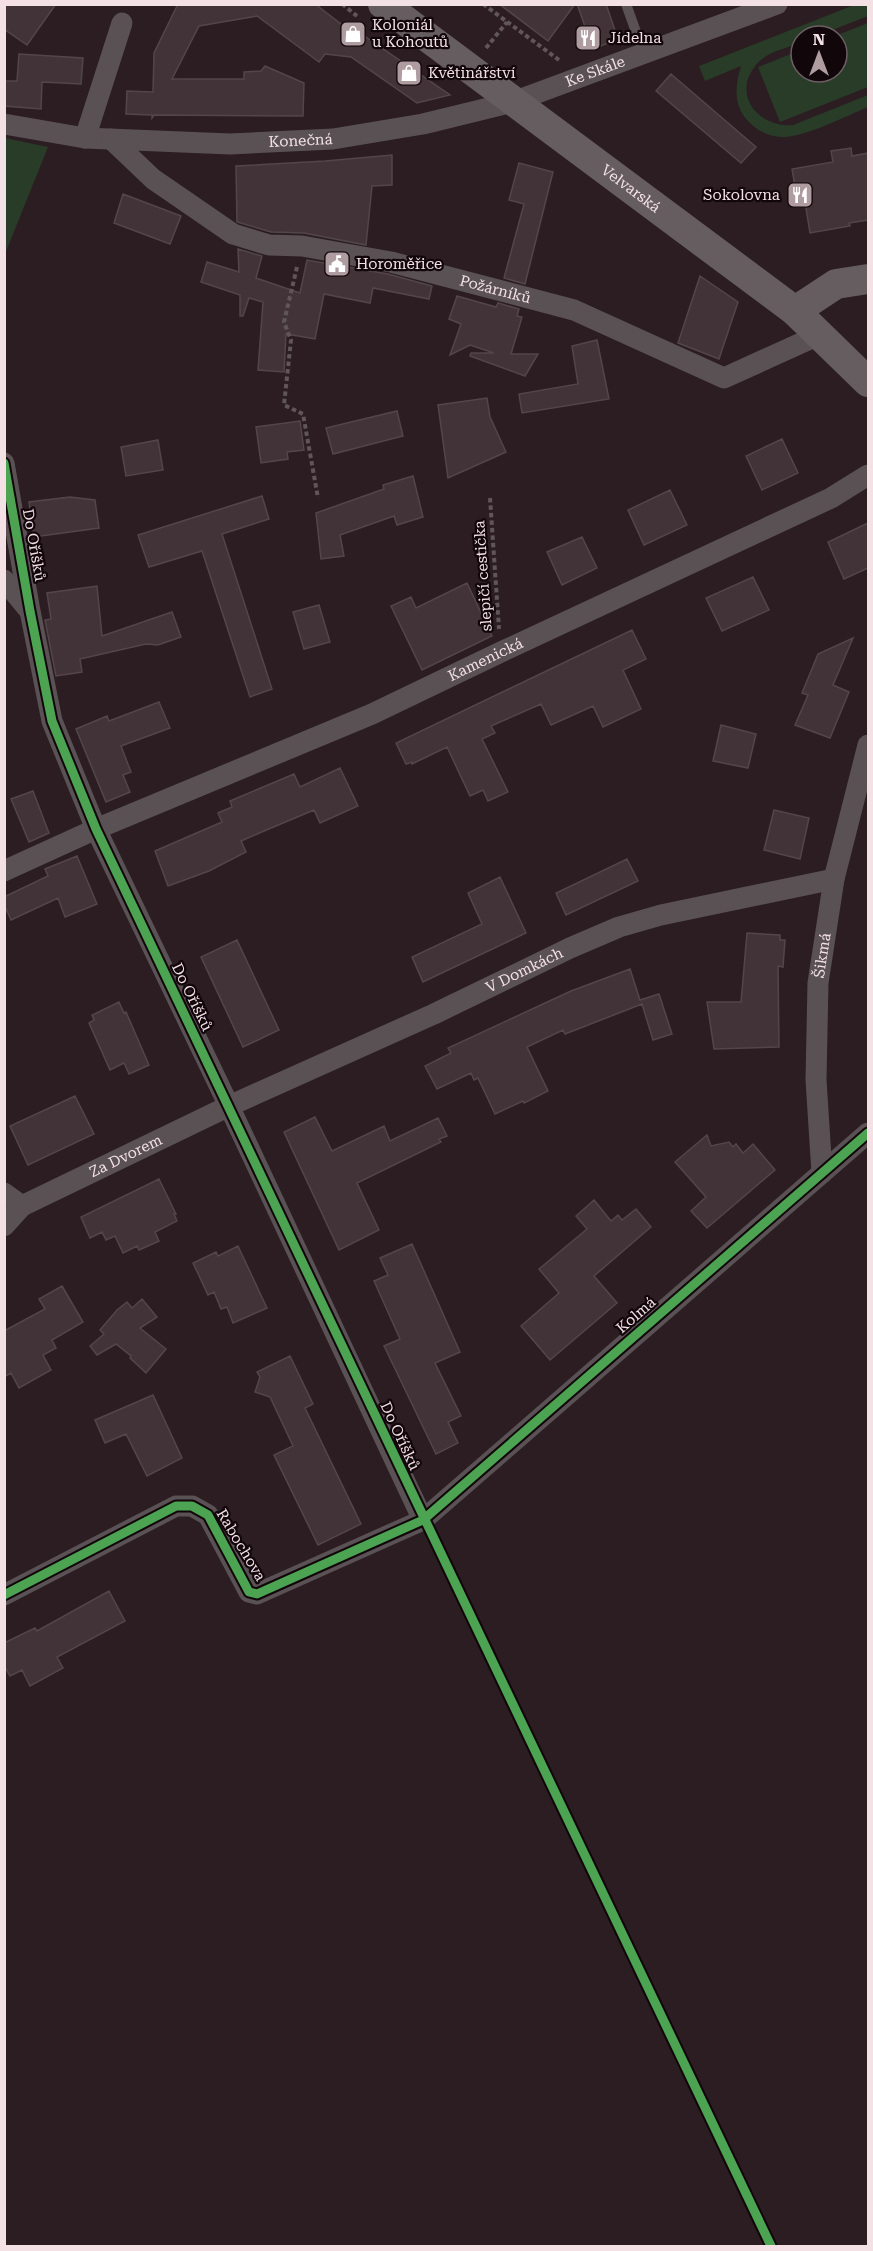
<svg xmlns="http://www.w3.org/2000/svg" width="873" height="2251" font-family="'Roboto Serif',serif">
<rect width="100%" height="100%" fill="#2b1d22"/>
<path fill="#283c28" d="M854,5h14v11l-51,20h-16v7c-15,5 -35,9 -45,22 -25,30 3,63 37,60l75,-30v12c-21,9 -65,31 -86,30 -13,0 -24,-6 -33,-15 -16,-16 -14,-36 -8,-56l-36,15 -6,-15z
M868,23v64l-88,35 -22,-55 43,-17v22h36v-36h-2z
M5,138l43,9 -43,107 -1,-116z"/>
<path fill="#423339" stroke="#53464a" stroke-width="1.5" d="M4,4h52l-29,41 -23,-16z
M178,4h137l30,23 2,-3 103,71 -33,8 -66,-46 -26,-3 -6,8 -62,-46 -58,10 -27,53h72v-7l17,-1 4,-5 39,17 -1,33 -149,-1 -2,3v-3l-26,-1 1,-23 26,1 1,-39z
M499,4h76l-27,37z
M577,4h29l12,35 -25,10z
M19,54l64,4 -2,26 -39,-2 -1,27 -37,-3v-25h13z
M671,74l85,73 -15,16 -85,-72z
M851,148l1,8 16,-3v67l-19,3 1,3 -40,7 -5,-31 -7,1 -6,-34 41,-7 -2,-11z
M392,155v30l-20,1 -6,59 -62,-12 -33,-1 -34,-10 -1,-56 89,-5z
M519,163l34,9 -28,112 -21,-6 20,-74 -15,-4z
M123,194l58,22 -11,28 -56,-21z
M238,249l24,7 -6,22 44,15 7,-33 81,14 44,12 -3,13 -56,-11 -3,15 -46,-9 -9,45 -29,-5 -2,38 -26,-2 5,-68 -14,-4 -6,18h-3v-21l-39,-13 6,-20 32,10z
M700,276l38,26 -19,57 -41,-16z
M457,296l39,11 2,-4 21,6 -2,7 5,1 -11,37h27l-13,22 -55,-20 1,-3h23l-24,-8 -20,10 11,-31 -12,-5z
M597,340l12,59 -87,14 -3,-19 59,-10 -6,-38z
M487,398l3,19 16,35 -58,26 -10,-73z
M397,411l6,25 -70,18 -7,-26z
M300,421l4,29 -17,2 1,7 -27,4 -5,-36z
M782,439l16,34 -36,17 -16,-34z
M158,440l5,30 -37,6 -5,-29z
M413,476l10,41 -26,8 -3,-9 -54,19 4,21 -23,3 -5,-46 68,-24 -1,-4z
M670,490l17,35 -43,20 -16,-35z
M262,496l7,23 -47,15 50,155 -22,8 -48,-146 -53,16 -11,-32z
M70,497l25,3 4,28 -65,9 -5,-35z
M868,523v45l-24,11 -16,-37z
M582,537l15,31 -35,17 -15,-33z
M753,577l16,33 -47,21 -16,-33z
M467,583l25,53 -70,34 -31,-64 20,-9 5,11z
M97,586l5,50 70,-24 9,25 -23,8 -12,-1 -66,15 2,13 -26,4 -11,-56 6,-1 -4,-26z
M319,605l11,37 -26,7 -11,-37z
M632,630l14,29 -23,11 18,39 -38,18 -10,-21 -42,19 -10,-21 -50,22 4,7 -13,6 26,53 -20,9 -5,-11 -13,6 -23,-49 -35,17v-2l-6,2 -10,-21z
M853,638l-20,47 16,7 -19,46 -35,-13 13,-30 -6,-2 16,-39z
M159,702l11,26 -49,18 10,26 -8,3 7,17 -24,10 -30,-73 31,-13 2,5z
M721,725l35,9 -8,34 -35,-7z
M340,768l18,38 -38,17 -6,-13 -50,21 -23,10 5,11 -37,19 -41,15 -13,-35 67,-29 -4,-9 14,-6 -2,-6 64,-27 6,13z
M33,791l16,42 -20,9 -18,-43z
M774,810l35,8 -9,41 -36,-9z
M77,856l20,48 -32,13 -7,-19 -47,22 -7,-16v-7l44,-21 -3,-7z
M627,859l11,22 -72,34 -10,-22z
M500,877l26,56 -103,49 -11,-25 70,-33 -14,-31z
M747,933l33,2v5h5l-2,27 -5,-1 1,81 -65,2 -7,-47h34z
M237,940l42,90 -36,17 -42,-90z
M630,969l10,31 19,-6 13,40 -19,6 -11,-36 -77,30 -2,-4 -36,17 21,44 -24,12 -1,-2 -28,13 -17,-36 -4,2 -3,-7 -34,16 -12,-23 26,-13 -3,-5 123,-57z
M119,1002l5,11 2,-1 23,53 -20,9 -5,-11 -14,7 -21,-47 5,-3 -2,-5z
M75,1096l19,38 -66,31 -18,-39z
M315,1117l17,34 52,-25 6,15 48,-23 9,18 -8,3 2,3 -84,41 22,47 -40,20 -55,-118z
M707,1135l4,11 18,-4 4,5 3,-3 7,9 10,-9 22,26 -68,58 -16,-17 15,-14 -31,-35z
M159,1179l17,35h-2l3,7 -22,11 4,9 -20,9 -2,-4 -14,7 -8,-17 -9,4 -4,-8 -12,6 -9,-21z
M594,1200l17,21 7,-6 4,5 14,-11 15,18 -57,49 23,27 -67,57 -29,-34 38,-33 -20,-24 48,-40 -11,-13z
M412,1244l48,108 -25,11 26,53 -13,6 10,21 -22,11 -52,-108 16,-7 -26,-58 14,-6 -8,-17z
M238,1246l29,62 -34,15 -6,-16 -6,2 -7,-17 -6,3 -15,-32 23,-11 2,4z
M62,1286l21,36 -31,18 4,8 -13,7 8,15 -32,18 -8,-15 -7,4v-46l41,-22 -6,-10z
M142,1299l15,18 -17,11 26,21 -20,24 -16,-15 1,-2 -15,-12 -19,11 -7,-9 14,-12 -4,-4 17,-20 10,-8 5,6z
M290,1356l23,48 -8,4 56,116 -43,21 -44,-90 19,-9 -23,-49 -15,-5 5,-15 -3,-5z
M153,1395l29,63 -35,18 -21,-42 -21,9 -10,-23z
M109,1591l16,30 -68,36 6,11 -33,18 -8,-16 -12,6 -6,-11v-22l31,-15 2,3z"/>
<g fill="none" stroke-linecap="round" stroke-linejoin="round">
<path stroke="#605659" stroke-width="4" stroke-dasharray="4.5 3" stroke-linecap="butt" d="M342,4l15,12
M483,4l76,56
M486,48l21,-26
M297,267l-13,55 7,18 -7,65 19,9 15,84
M490,498l9,131"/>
<path stroke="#5a5154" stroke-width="10" d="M626,4l18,50"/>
<g stroke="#5a5154" stroke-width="21">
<path id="s1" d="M4,124l81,14 145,6 103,-5 90,-15 90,-22 264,-98"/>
<path d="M85,138l37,-115"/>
<path id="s2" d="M111,139l42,40 80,55 36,11 33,1 89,16 183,48 150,68 97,-44"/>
<path d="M4,463l26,148 22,110 44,108 133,277 194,414"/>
<path d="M4,580l25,30"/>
<path id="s3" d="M4,871l92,-42 276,-115 129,-62 330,-154 37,-23"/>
<path id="s4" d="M822,1173l-6,-93 2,-97 16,-104 34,-134"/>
<path d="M4,1193l18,13"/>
<path id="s5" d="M4,1226l18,-20 207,-100 205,-92 136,-66 49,-21 42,-12 173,-36"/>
<path d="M4,1595l172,-89h16l16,9 41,77 8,2 166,-74 445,-387"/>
</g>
<g stroke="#665d60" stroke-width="30">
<path id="s6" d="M383,4l412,307 73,71"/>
<path d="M795,311l41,-27 32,-5"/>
</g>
<g stroke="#11060a" stroke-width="13">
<path id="cycleway" d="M4,463l26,148 22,110 44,108 675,1417
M4,1595l172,-89h16l16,9 41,77 8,2 166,-74 445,-387"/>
</g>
<use href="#cycleway" stroke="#4ca352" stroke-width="9"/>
</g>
<defs>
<g id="shop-square" transform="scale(1.35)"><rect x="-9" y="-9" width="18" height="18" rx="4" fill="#ae9ca1" stroke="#11060a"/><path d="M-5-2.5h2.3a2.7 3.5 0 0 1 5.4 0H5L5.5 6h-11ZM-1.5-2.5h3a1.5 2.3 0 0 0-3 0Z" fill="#fff"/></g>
<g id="restaurant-square" transform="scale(1.35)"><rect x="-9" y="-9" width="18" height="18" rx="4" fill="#ae9ca1" stroke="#11060a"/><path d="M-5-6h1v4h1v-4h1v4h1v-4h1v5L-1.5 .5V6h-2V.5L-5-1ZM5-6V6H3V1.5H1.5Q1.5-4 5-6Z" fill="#fff"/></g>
<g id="civic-square" transform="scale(1.35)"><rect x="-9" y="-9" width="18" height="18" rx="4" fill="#ae9ca1" stroke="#11060a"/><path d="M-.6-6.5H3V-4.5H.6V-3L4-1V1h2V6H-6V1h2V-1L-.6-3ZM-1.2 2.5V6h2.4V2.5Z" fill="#fff"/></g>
</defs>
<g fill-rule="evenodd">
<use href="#shop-square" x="353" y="34"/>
<use href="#restaurant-square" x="588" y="38"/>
<use href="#shop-square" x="409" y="73"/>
<use href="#restaurant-square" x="800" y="195"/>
<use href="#civic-square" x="337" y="264"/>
</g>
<g text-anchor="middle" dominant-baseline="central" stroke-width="4.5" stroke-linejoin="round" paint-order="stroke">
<g font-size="15" fill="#f4e1e6" stroke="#11060a" text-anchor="start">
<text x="372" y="25">Koloniál<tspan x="372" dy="17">u Kohoutů</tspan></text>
<text x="608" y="38">Jídelna</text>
<text x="428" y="73">Květinářství</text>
<text x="780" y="195" text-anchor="end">Sokolovna</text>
<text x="356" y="264">Horoměřice</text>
</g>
<g font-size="15" fill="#f4e1e6" stroke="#11060a">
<text stroke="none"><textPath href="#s1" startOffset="602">Ke Skále</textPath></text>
<text stroke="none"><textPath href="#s1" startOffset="298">Konečná</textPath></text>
<text stroke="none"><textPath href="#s6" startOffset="309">Velvarská</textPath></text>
<text stroke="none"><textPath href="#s2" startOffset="424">Požárníků</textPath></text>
<text transform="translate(34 545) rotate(80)">Do Oříšků</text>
<text transform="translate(483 576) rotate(-94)">slepičí cestička</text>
<text stroke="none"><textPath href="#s3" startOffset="526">Kamenická</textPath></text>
<text stroke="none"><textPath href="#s4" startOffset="218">Šikmá</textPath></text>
<text stroke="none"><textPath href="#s5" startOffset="582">V Domkách</textPath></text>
<text transform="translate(192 997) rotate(64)">Do Oříšků</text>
<text stroke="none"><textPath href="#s5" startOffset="142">Za Dvorem</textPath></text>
<text transform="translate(636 1315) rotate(-41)">Kolmá</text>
<text transform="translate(400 1436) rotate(65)">Do Oříšků</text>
<text transform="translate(241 1545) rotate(59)">Rabochova</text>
</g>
</g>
<rect width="873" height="2251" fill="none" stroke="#f4e1e6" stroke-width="12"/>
<g transform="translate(819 54)"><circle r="28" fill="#11060a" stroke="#6c5e62" stroke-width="1.5"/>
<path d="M0-4.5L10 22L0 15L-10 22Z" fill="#ae9ca1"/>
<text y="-9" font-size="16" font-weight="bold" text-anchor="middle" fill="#f4e1e6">N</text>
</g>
</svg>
